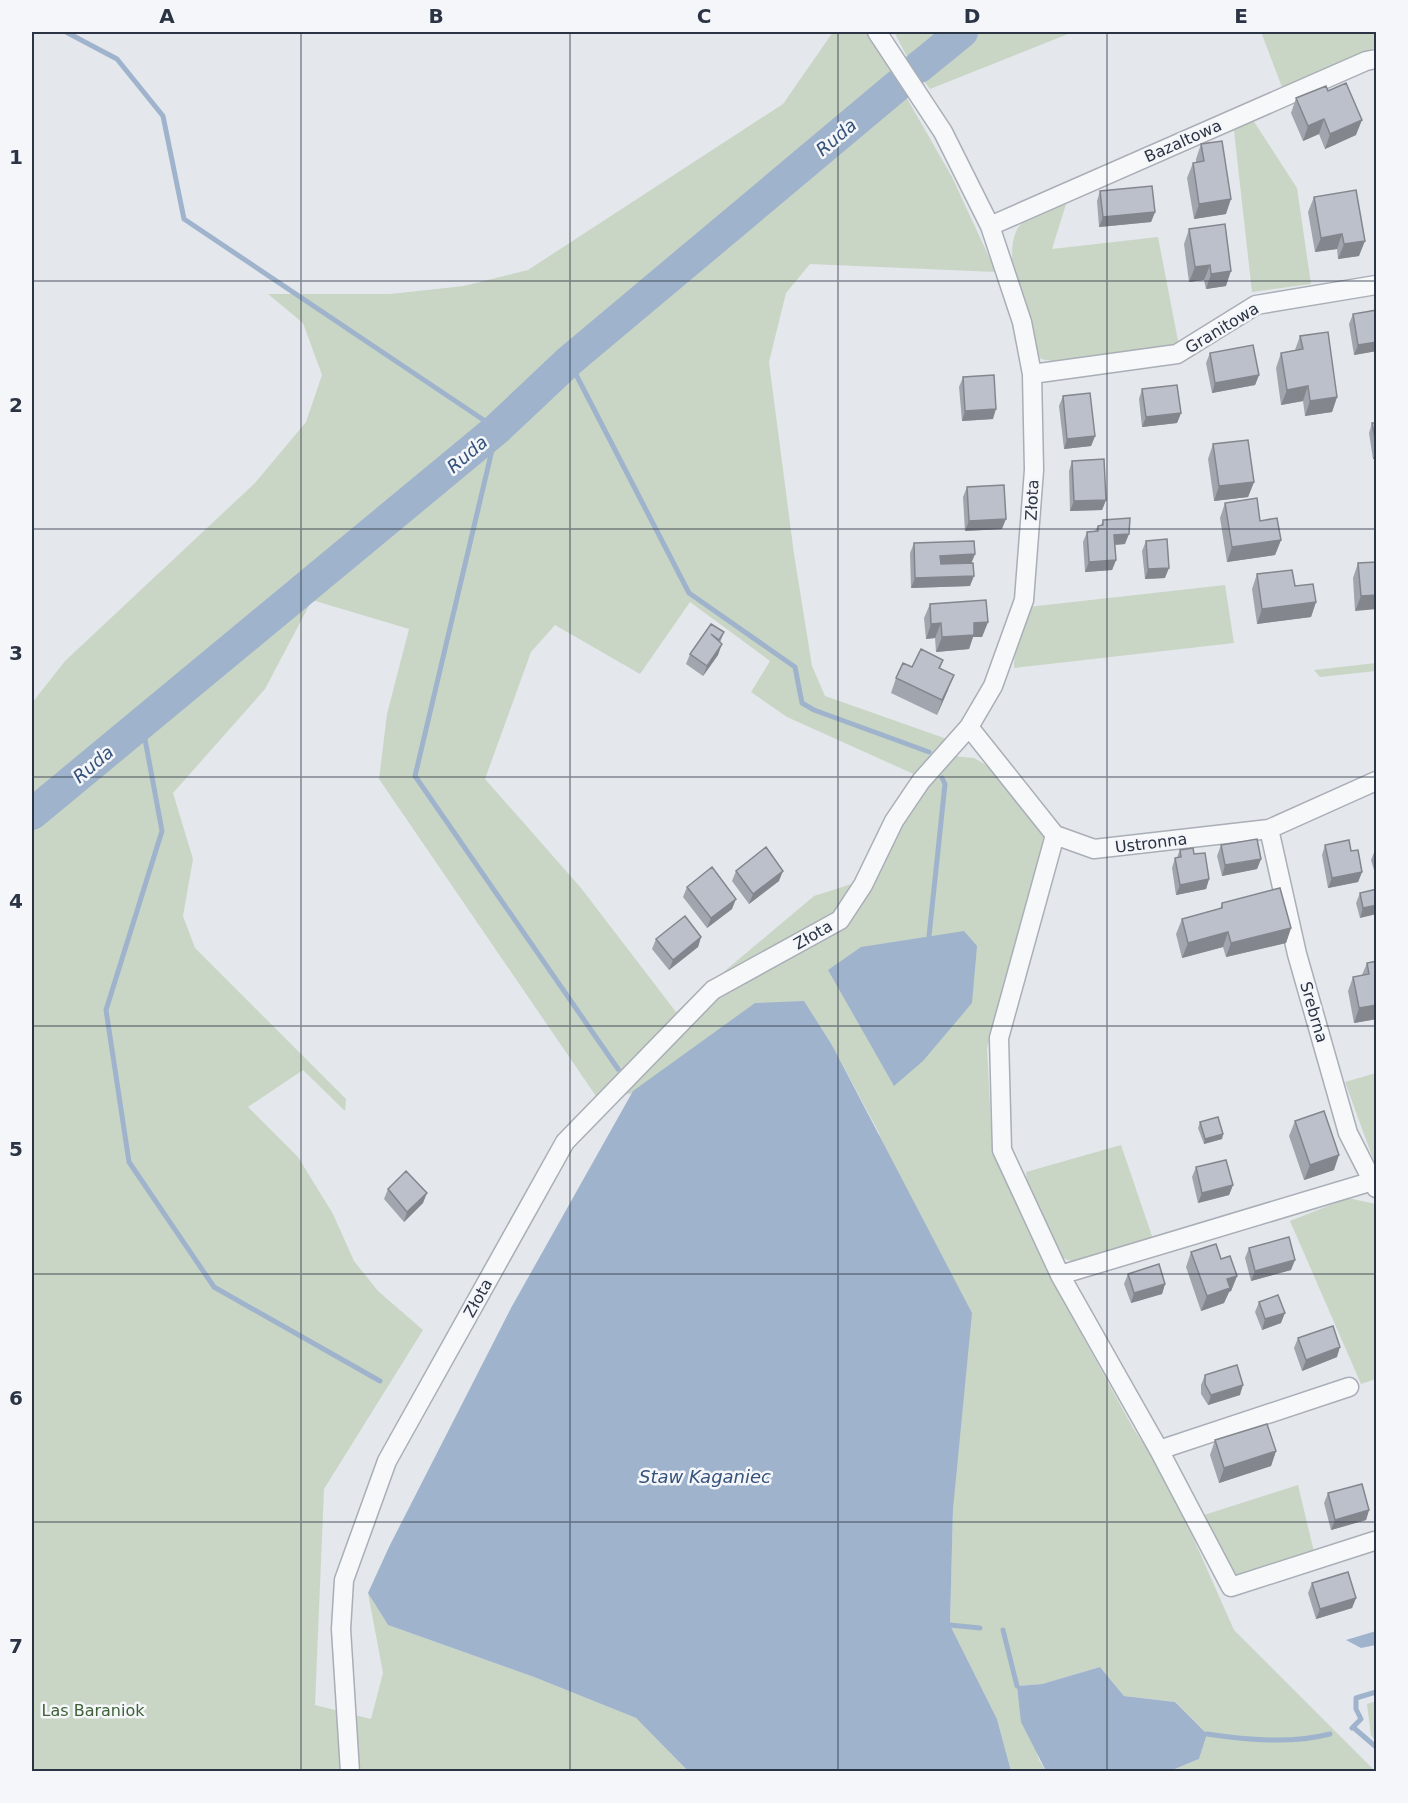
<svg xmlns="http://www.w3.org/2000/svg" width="1408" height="1803" font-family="'DejaVu Sans',sans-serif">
<rect width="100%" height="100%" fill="#e4e7ec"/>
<path fill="#c9d6c5" d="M833,32h36l83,145 44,95 -186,-8 -24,29 -17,69 25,192 18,112 13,30 122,43 -29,37 -131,-59 -36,-25 19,-31 -80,-59 -50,72 -85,-49 -24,27 -46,127 96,109 95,124 138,-116 44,-14 65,-95 30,-31 21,2 19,11 12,19 30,31 9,16 -13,59 -44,154 5,97 74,161 67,122 34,51 67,151 141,141h-205l29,-12 8,-25 -32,-32 -51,-6 -24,-29 -58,17 -25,2 22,74 7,11h-35l-14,-52 -47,-94 3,-116 -74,-376 -47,-88 -28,-43 -169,91 -37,6 -219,-320 8,-65 22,-85 -97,-29 -47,89 -92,104 20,66 -10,57 12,32 151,151 -1,12 -42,-41 -55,37 50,50 35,57 21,47 24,30 45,39 -99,159 -9,216 56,14 12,-46 -15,-80 20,32 146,52 102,41 52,53h-656v-1068l33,-42 190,-178 51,-61 16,-47 -19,-52 -35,-29h122l74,-8 64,-16 255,-166z
M894,32h179l-143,57 -18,-23z
M1261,32h115v15l-94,40z
M1251,117l46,71 14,96 -59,8 -18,-161 -15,2z
M1067,201l-15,48 106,-12 21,109 -29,7 -98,8 -11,-2c-16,-23 -43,-112 -20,-135 11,-11 32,-16 46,-23z
M1225,585l9,58 -220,25 1,-24 13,-37z
M1376,663v8l-56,6 -6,-7z
M1376,1073v94l-31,-85z
M1121,1145l33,97 -75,22 -19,-7 -33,-75 -1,-10z
M1348,1198l28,6v175l-15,5 -71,-163z
M1298,1485l17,71 -70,20 -13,-1 -28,-60z
M1376,1701v41l-5,-7 -4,-31z"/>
<path fill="#9fb4cc" d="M964,931l13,15 -5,57 -49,58 -29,25 -66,-116 33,-23z
M804,1001l28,44 140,268 -19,196 -3,116 47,94 14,52h-323l-52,-53 -102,-41 -146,-52 -20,-32 21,-46 122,-239 122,-217 122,-88z
M1376,1631v14l-15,3 -15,-8z
M1100,1667l24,29 51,6 32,32 -8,25 -29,12h-124l-25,-49 -4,-36 25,-2z"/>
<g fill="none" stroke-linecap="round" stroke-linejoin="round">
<path stroke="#9fb4cc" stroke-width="5" d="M66,32l51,27 46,57 21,103 313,210 -82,347 203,293
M569,361l120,232 106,74 7,36 12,7 115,42
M142,723l20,108 -56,179 23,152 85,125 166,94
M929,936l16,-152 -3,-6
M950,1625l30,3
M1003,1630l14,56
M1352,1728l9,-9 -5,-10v-11l20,-6
M1354,1728l22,19
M1207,1734c40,6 84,10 123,0"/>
<path stroke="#9fb4cc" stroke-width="32" d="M919,67l43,-35
M32,814l465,-385 72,-68 328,-275"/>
<g stroke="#a9aeb7" stroke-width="21">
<path id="minor" d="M990,226l376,-165 10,-2
M1032,374l145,-20 79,-49 120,-20
M969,727l86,108 39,14 175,-20 107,-48
M1269,829l28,125 51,179 28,55
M1055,835l-56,203 3,112 58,125 99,175 72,137 143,-46
M1060,1275l313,-94
M1159,1450l190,-63
M350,1772l-9,-143 3,-49 43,-119 178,-319 148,-152 127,-70 23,-35 31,-64 27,-40 48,-54 24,-41 31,-86 10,-130 -2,-96 -10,-52 -32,-96 -47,-94 -66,-100"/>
</g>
<use href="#minor" stroke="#f7f8fa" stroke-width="18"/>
</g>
<path fill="#a1a5ae" d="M1328,91l28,44 -31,14 -6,-15 -16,7 -12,-28 5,-15z
M1201,144l25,70 -32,5 -7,-41 6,-15 3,-1v-3z
M1100,191l55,21 -4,10 -52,5 -2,-26z
M1314,197l45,59 -21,3 -1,-10 -22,3 -7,-40z
M1189,229l37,57 -20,3 -2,-9 -15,2 -5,-38z
M1377,310v41l-23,4 -5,-31 4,-10z
M1300,336l37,61 -5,15 -27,4 -2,-15 -22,4 -5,-37 5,-15 14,-3z
M1210,353l49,22 -4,10 -43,8 -6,-30z
M963,377l30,42 -31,2 -3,-34z
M1142,389l39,24 -4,10 -35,4 -3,-28z
M1063,396l32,40 -4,10 -27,3 -5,-43z
M1372,423h5v36h-4l-4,-26z
M1213,444l41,38 -6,15 -34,4 -6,-42z
M1072,461l34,39 -4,10 -32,1 -1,-40z
M967,487l35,42 -37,2 -2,-34z
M1225,503l35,18 21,19 -6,15 -48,7 -7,-44z
M1103,520l22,24 -10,1 1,15 -4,10 -27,2 -2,-30 4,-10 8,-1 3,-5 3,-1z
M1146,541l19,37 -20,1 -3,-28z
M914,543l61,11 -4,9 -1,23 -59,2 -1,-35z
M1377,562l-22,49 -2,-33 5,-15z
M1257,574l38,12 21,16 -5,15 -54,7 -5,-35z
M930,604l58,18 -6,15h-9l-4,12 -33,3 -1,-14 -9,1 -2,-21z
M711,624l13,8 -4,11 -2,12 -15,21 -17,-12 4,-10z
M943,660l-3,9 8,21 -11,25 -46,-22 5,-15 16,-11z
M1221,845l40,14 -4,10 -35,7 -5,-20z
M1325,845l26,6 11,21 -4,10 -30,6 -6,-33z
M1180,850l14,4 15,25 -3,10 -30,6 -4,-27 3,-10 2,-1z
M1375,850h2v30l-6,-20z
M736,871l43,10 -30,23 -17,-23z
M687,887l45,22 -25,19 -24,-31z
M1377,889l-17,29 -4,-15 4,-10z
M1222,903l69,25 -5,15 -60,14 -3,-10 -41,11 -6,-24 6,-15 38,-10z
M701,937l-3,10 -29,23 -17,-21 4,-10z
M1377,961v58l-23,4 -6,-32 5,-14 9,-2 5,-12z
M1295,1121l39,49 -30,10 -15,-44z
M1200,1122l23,12 -1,5 -18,5 -6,-16z
M1196,1167l37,18 -4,10 -31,8 -6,-26z
M388,1189l35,14 -19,19 -20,-23z
M1249,1248l42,22 -40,11 -6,-23z
M1191,1252l30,7 16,17 -6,15 -2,1 -5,11 -23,8 -15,-44z
M1128,1274l37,10 -3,10 -31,9 -7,-19z
M1259,1302l22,21 -19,7 -7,-18z
M1298,1338l39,19 -35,14 -8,-23z
M1205,1375l35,20 -32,10 -7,-11v-9z
M1215,1440l61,11 -5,15 -52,17 -9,-28z
M1328,1493l41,17 -3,10 -35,10 -7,-27z
M1312,1583l44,15 -4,10 -36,11 -8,-26z"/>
<path fill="#83868d" d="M1324,119l-5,15 -16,7 5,-15z
M1362,120l-6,15 -31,14 5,-15z
M1231,199l-5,15 -32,5 5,-15z
M1155,212l-4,10 -52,5 4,-10z
M1342,234l-5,15 -22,3 6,-14z
M1365,241l-6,15 -21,3 6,-15z
M1210,265l-6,15 -15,2 6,-15z
M1231,271l-5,15 -20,3 5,-15z
M1377,342v9l-23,4 4,-10z
M1259,375l-4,10 -43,8 3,-10z
M1308,386l-5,15 -22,4 6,-15z
M1337,397l-5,15 -27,4 5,-15z
M996,409l-3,10 -31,2 3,-10z
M1181,413l-4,10 -35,4 4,-10z
M1095,436l-4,10 -27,3 3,-10z
M1377,449v10h-4z
M1254,482l-6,15 -34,4 5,-15z
M1106,500l-4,10 -32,1 4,-10z
M1006,519l-4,10 -37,2 4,-10z
M1129,534l-4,10 -15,1 4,-10z
M1281,540l-6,15 -48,7 5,-15z
M975,554l-4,10 -34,2 3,-10z
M1116,560l-4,10 -27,2 4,-10z
M1169,568l-4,10 -20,1 3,-10z
M974,576l-4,10 -59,2 4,-10z
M1377,595v14l-22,2 6,-15z
M1316,602l-5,15 -54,7 5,-15z
M988,622l-6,15h-9l-4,12 -33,3 6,-15 32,-14z
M941,623l-6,15 -9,1 5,-15z
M722,644l-4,11 -15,21 4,-10z
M954,675l-6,15 -11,25 5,-15z
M1261,859l-4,10 -35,7 3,-11z
M783,871l-4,10 -30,23 4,-10z
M1362,872l-4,10 -30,6 4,-10z
M1209,879l-3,10 -30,6 4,-10z
M736,899l-4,10 -25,19 4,-10z
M1377,905v9l-17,4 3,-10z
M1291,928l-5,15 -60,14 5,-14z
M1228,932l-5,15 -41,11 6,-15z
M701,937l-3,10 -29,23 4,-10z
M1377,1005v14l-23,4 5,-15z
M1223,1134l-1,5 -18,5 1,-5z
M1339,1155l-5,15 -30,10 6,-15z
M1233,1185l-4,10 -31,8 4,-10z
M427,1193l-4,10 -19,19 3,-10z
M1295,1260l-4,10 -40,11 4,-10z
M1237,1276l-6,15 -2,1 -5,11 -23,8 6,-15 20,-17z
M1165,1284l-3,10 -31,9 3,-10z
M1285,1313l-4,10 -19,7 3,-11z
M1340,1347l-3,10 -35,14 4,-11z
M1243,1385l-3,10 -32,10 3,-10z
M1276,1451l-5,15 -52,17 5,-15z
M1369,1510l-3,10 -35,10 4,-10z
M1356,1598l-4,10 -36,11 4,-10z"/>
<path fill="#bbc0ca" stroke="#83868d" stroke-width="1.5" d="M1346,83l16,37 -32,14 -6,-15 -16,7 -12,-28 30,-12 2,5z
M1222,141l9,58 -32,5 -6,-41 11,-2 -3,-17z
M1152,186l3,26 -52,5 -3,-26z
M1356,190l9,51 -21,3 -2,-10 -21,4 -7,-41z
M1225,224l6,47 -20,3 -1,-9 -15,2 -6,-38z
M1377,310v32l-19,3 -5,-31z
M1328,332l9,65 -27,4 -2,-15 -21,4 -6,-37 22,-4 -3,-13z
M1253,345l6,30 -44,8 -5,-30z
M994,375l2,34 -31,2 -2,-34z
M1177,385l4,28 -35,4 -4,-28z
M1090,393l5,43 -28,3 -4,-43z
M1372,423h5v26z
M1248,440l6,42 -35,4 -6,-42z
M1104,459l2,41 -32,1 -2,-40z
M1004,485l2,34 -37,2 -2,-34z
M1257,498l3,23 17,-3 4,22 -49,7 -7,-44z
M1130,518l-1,16 -15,1 2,25 -27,2 -2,-30 11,-1v-5l5,-1v-5z
M1167,539l2,29 -21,1 -2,-28z
M974,541l1,13 -35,2 1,8 32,-1 1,13 -59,2 -1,-35z
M1377,562v33l-16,1 -3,-33z
M1292,570l3,16 18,-2 3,18 -54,7 -5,-35z
M986,600l2,22 -14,1v12l-32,2 -1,-14 -10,1 -1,-20z
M711,624l13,8 -5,8 -8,-6 11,10 -15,22 -17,-12z
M921,649l22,11 -4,8 15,7 -12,25 -46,-22 7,-15 9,4z
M1257,839l4,20 -36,6 -4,-20z
M1349,840l2,11 7,-1 4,22 -30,6 -7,-33z
M766,847l17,24 -30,23 -17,-23z
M1193,848l1,6 11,-1 4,26 -29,6 -5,-27 6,-1 -1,-7z
M712,867l24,32 -25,19 -24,-31z
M1280,888l11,40 -60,15 -3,-11 -40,11 -6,-24 40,-11v-5z
M1377,889v16l-14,3 -3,-15z
M685,916l16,21 -28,23 -17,-21z
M1377,961v44l-18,3 -6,-31 16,-3 -2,-11z
M1324,1111l15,44 -29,10 -15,-44z
M1218,1117l5,17 -18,5 -5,-17z
M1226,1160l7,25 -31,8 -6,-26z
M406,1171l21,22 -20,19 -19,-23z
M1289,1237l6,23 -40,11 -6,-23z
M1216,1244l5,15 9,-3 7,20 -10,3 3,9 -23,8 -16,-44z
M1159,1264l6,20 -31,9 -6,-19z
M1278,1295l7,18 -20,6 -6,-17z
M1333,1326l7,21 -34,13 -8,-22z
M1237,1365l6,20 -32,10 -6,-11v-9z
M1267,1424l9,27 -52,17 -9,-28z
M1362,1484l7,26 -34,10 -7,-27z
M1348,1572l8,26 -36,11 -8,-26z"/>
<path fill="none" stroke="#2b3445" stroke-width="1.5" stroke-opacity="0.55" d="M301,32v1740M570,32v1740M838,32v1740M1107,32v1740M32,281h1344M32,529h1344M32,777h1344M32,1026h1344M32,1274h1344M32,1522h1344"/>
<g text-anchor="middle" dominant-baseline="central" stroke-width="5" stroke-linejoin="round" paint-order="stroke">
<g font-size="16" fill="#2b3445" stroke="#f4f6f9">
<text transform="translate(1183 141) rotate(-24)">Bazaltowa</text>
<text transform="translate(1222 328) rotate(-31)">Granitowa</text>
<text transform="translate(1032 500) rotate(-87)">Złota</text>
<text transform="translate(1151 843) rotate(-7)">Ustronna</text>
<text transform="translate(813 935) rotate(-30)">Złota</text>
<text transform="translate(1314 1012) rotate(74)">Srebrna</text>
<text transform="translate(478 1298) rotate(-61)">Złota</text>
</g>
<g font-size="16" fill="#3f6138" stroke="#f4f6f9">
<text x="93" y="1710">Las Baraniok</text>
</g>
<g font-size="18" font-style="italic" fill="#34527a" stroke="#f4f6f9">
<text transform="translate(836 137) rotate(-40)">Ruda</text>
<text transform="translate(467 454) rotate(-40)">Ruda</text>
<text transform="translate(93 764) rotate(-40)">Ruda</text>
<text x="705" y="1476">Staw Kaganiec</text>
</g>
</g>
<rect width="1408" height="1803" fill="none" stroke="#f4f6f9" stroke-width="66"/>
<rect x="33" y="33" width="1342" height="1737" fill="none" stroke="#2b3445" stroke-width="2"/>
<g font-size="20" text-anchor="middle" font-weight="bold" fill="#2b3445">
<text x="167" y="23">A</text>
<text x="436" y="23">B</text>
<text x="704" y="23">C</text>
<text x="972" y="23">D</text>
<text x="1241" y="23">E</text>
<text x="16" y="164">1</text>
<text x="16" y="412">2</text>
<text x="16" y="660">3</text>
<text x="16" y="908">4</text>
<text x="16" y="1156">5</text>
<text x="16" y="1405">6</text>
<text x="16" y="1653">7</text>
</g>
</svg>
